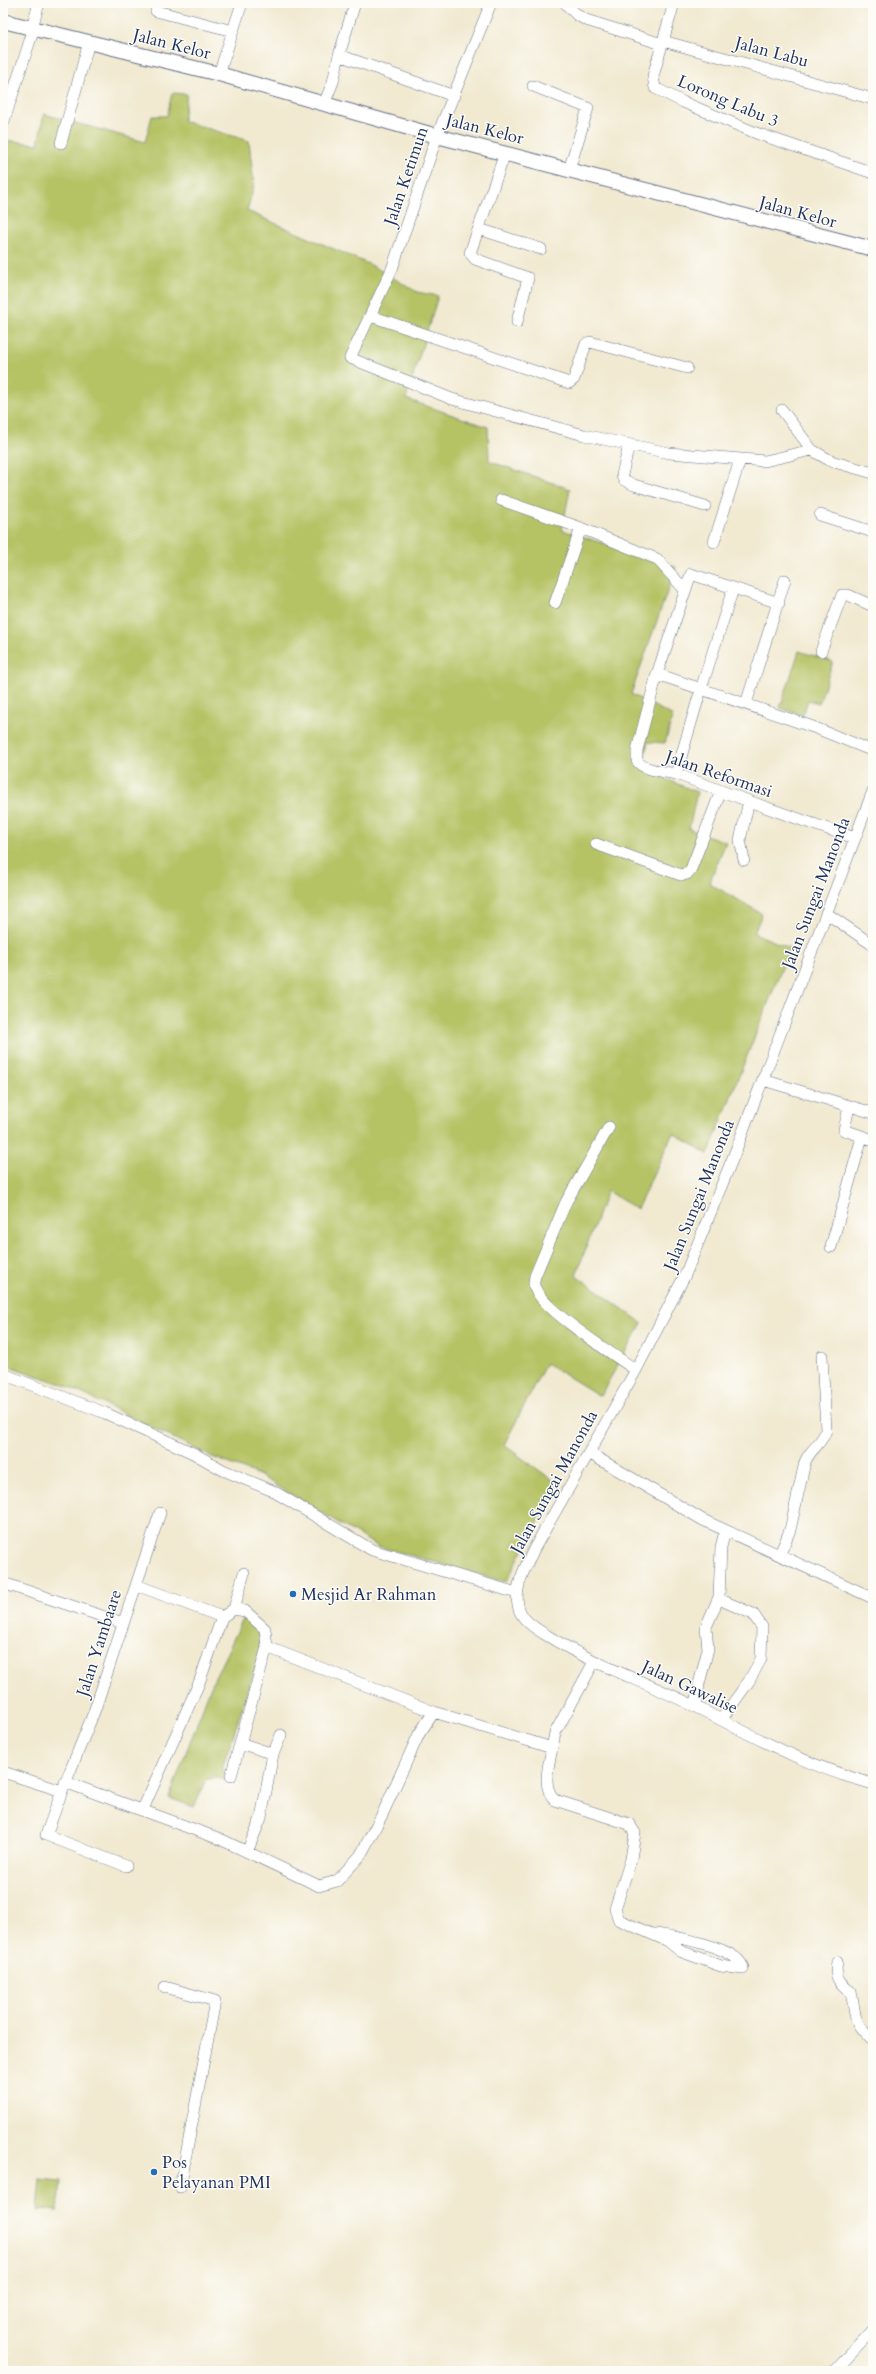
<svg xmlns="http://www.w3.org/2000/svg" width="876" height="2374" font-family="Cardo,serif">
<rect width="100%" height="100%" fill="#fdfcf7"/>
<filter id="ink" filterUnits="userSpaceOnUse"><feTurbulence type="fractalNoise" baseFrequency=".025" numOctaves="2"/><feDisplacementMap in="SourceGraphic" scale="8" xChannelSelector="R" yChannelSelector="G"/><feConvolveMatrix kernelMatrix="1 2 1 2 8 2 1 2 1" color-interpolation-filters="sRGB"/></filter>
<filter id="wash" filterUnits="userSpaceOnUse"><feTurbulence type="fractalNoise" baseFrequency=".012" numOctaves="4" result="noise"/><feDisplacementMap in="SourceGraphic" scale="16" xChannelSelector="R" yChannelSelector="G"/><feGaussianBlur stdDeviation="0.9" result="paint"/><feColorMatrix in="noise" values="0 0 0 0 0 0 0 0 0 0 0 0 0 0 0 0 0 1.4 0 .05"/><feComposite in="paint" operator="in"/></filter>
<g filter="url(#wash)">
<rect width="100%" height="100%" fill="#f1e9d0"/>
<path fill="#b5c365" stroke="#687962" d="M172,93l15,1 -4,27 66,20 5,44 -7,26 126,55 44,26 21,4 -32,103 82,28 1,34 81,28 -8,41 114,37 -45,127 42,22 -8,27 -17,-1 -6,27 55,23 -8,37 37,13 -17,41 53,31 -8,19 36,15 -82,206 -35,-21 -36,76 -30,-18 -31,84 66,48 -42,73 -54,-33 -42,82 54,39 -52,98 -129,-36 -118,-71 -49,-19 -143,-70 -64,-22v-1224l35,4 6,-30 101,28 7,-26h15z
M799,651l34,11 -14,41 -11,-3 -5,15 -23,-7z
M247,1618l15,18 -4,24 -35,106 1,12 -17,1 -13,28 -25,-9 42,-112 31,-65z
M40,2180l21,2 -3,29 -21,-2z"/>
</g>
<g filter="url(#ink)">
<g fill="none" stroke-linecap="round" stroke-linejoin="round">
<g stroke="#667086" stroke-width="12">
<path id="minor" d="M491,3l-54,133 -45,133 -42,89 102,41 132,36 85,18 96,8 47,-11
M565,3l12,12 9,5 76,24
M674,3l-21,73 2,12 28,14 73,31 117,40
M156,11l77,20
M32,28l7,-25
M663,41l210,58
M339,55l115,41
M219,74l23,-71
M533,86l55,22 -19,62
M324,104l9,-22 6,-27 16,-52
M3,124l31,-96
M61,143l28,-101
M505,153l-35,100 5,6 53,19 -11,44
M479,229l62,20
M371,316l198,67 5,-4 12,-35 4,-2 97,26
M782,410l30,40 19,11 42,12
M629,445l-7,30 2,5 10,5 71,21
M501,500l80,28 76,31 28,31
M820,515l53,17
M714,542l26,-82
M555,603l26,-75
M779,603l-88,-29 -34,100 -20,76v11c8,11 32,10 45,15 57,22 115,43 173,62
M821,651l21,-56h6l25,11
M657,674l156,53 60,24
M746,704l39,-124
M676,774l25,-85 32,-100
M873,791l-139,364 -49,120 -49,95 -101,177c-9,19 -28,50 -11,71 9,11 23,17 34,24 44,26 93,42 138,65 61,31 110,59 177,77
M596,844l85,31 6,-1 4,-5 30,-78
M744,860l-4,-20 9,-39
M826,913l47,32
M763,1080l110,33
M849,1107l-5,23 29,10
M609,1127l-43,75 -31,74c-1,4 -2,9 0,12 8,22 79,67 101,82
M831,1247l31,-110
M3,1374l102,39 88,40 30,17 50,21 99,59 145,43
M589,1453l114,67 170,78
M780,1554l10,-24 15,-68c5,-13 18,-19 21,-32l-4,-74
M3,1583l120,40
M136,1585l86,32
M719,1599l34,15 9,13 -1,32 -12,22 -28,39
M234,1609l10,-36
M696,1707l3,-23 9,-35 -2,-22 13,-30 2,-50 4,-16
M240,1743l33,11
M552,1748c-3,17 -11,39 3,52l74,24 6,9 -4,26 -16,50 4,11 49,21 12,10 41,15 22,3c0,-21 -73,-34 -90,-35
M3,1772l59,19 32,-79 66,-199
M231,1776l36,-129
M65,1782l155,57 99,47 18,-5 23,-25 22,-41 37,-81 15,-22
M62,1791l-16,44 80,31
M143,1809l56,-126 23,-66 12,-8 11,2 20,18 2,18 167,65 118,36 3,-15 39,-71
M247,1852l14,-34 12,-64 8,-19
M837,1962c-3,16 2,21 14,30 6,27 0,28 22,49
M165,1987l50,14 -35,186
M835,2371l38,-41"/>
</g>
<g stroke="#667086" stroke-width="16">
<path id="tertiary" d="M3,21l216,53 218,62 436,113"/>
</g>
<use href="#minor" stroke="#fff" stroke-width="11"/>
<use href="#tertiary" stroke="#fff" stroke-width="14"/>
</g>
</g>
<g fill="#1f6fb2" stroke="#fdfcf7" stroke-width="1.5">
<circle cx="293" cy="1594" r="4"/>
<circle cx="154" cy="2172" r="4"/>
</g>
<g text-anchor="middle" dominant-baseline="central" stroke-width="3" stroke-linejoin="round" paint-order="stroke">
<g font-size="17" fill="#1b2f5e" stroke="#fdfcf7">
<text transform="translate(172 44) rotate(14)">Jalan Kelor</text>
<text transform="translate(772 52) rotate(15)">Jalan Labu</text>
<text transform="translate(728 101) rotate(23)">Lorong Labu 3</text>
<text transform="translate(485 129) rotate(14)">Jalan Kelor</text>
<text transform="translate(406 176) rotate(-71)">Jalan Ketimun</text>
<text transform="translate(798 212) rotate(15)">Jalan Kelor</text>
<text transform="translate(719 774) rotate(19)">Jalan Reformasi</text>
<text transform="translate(816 893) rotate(-69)">Jalan Sungai Manonda</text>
<text transform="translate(699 1195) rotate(-68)">Jalan Sungai Manonda</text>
<text transform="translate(554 1482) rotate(-61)">Jalan Sungai Manonda</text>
<text transform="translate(99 1643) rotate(-72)">Jalan Yambaare</text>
<text transform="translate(690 1687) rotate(25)">Jalan Gawalise</text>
</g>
<g font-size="17" fill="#1b2f5e" stroke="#fdfcf7" text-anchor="start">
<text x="301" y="1594">Mesjid Ar Rahman</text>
<text x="162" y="2162">Pos<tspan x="162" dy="20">Pelayanan PMI</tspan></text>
</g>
</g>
<rect width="876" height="2374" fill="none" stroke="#fdfcf7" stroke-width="16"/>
</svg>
